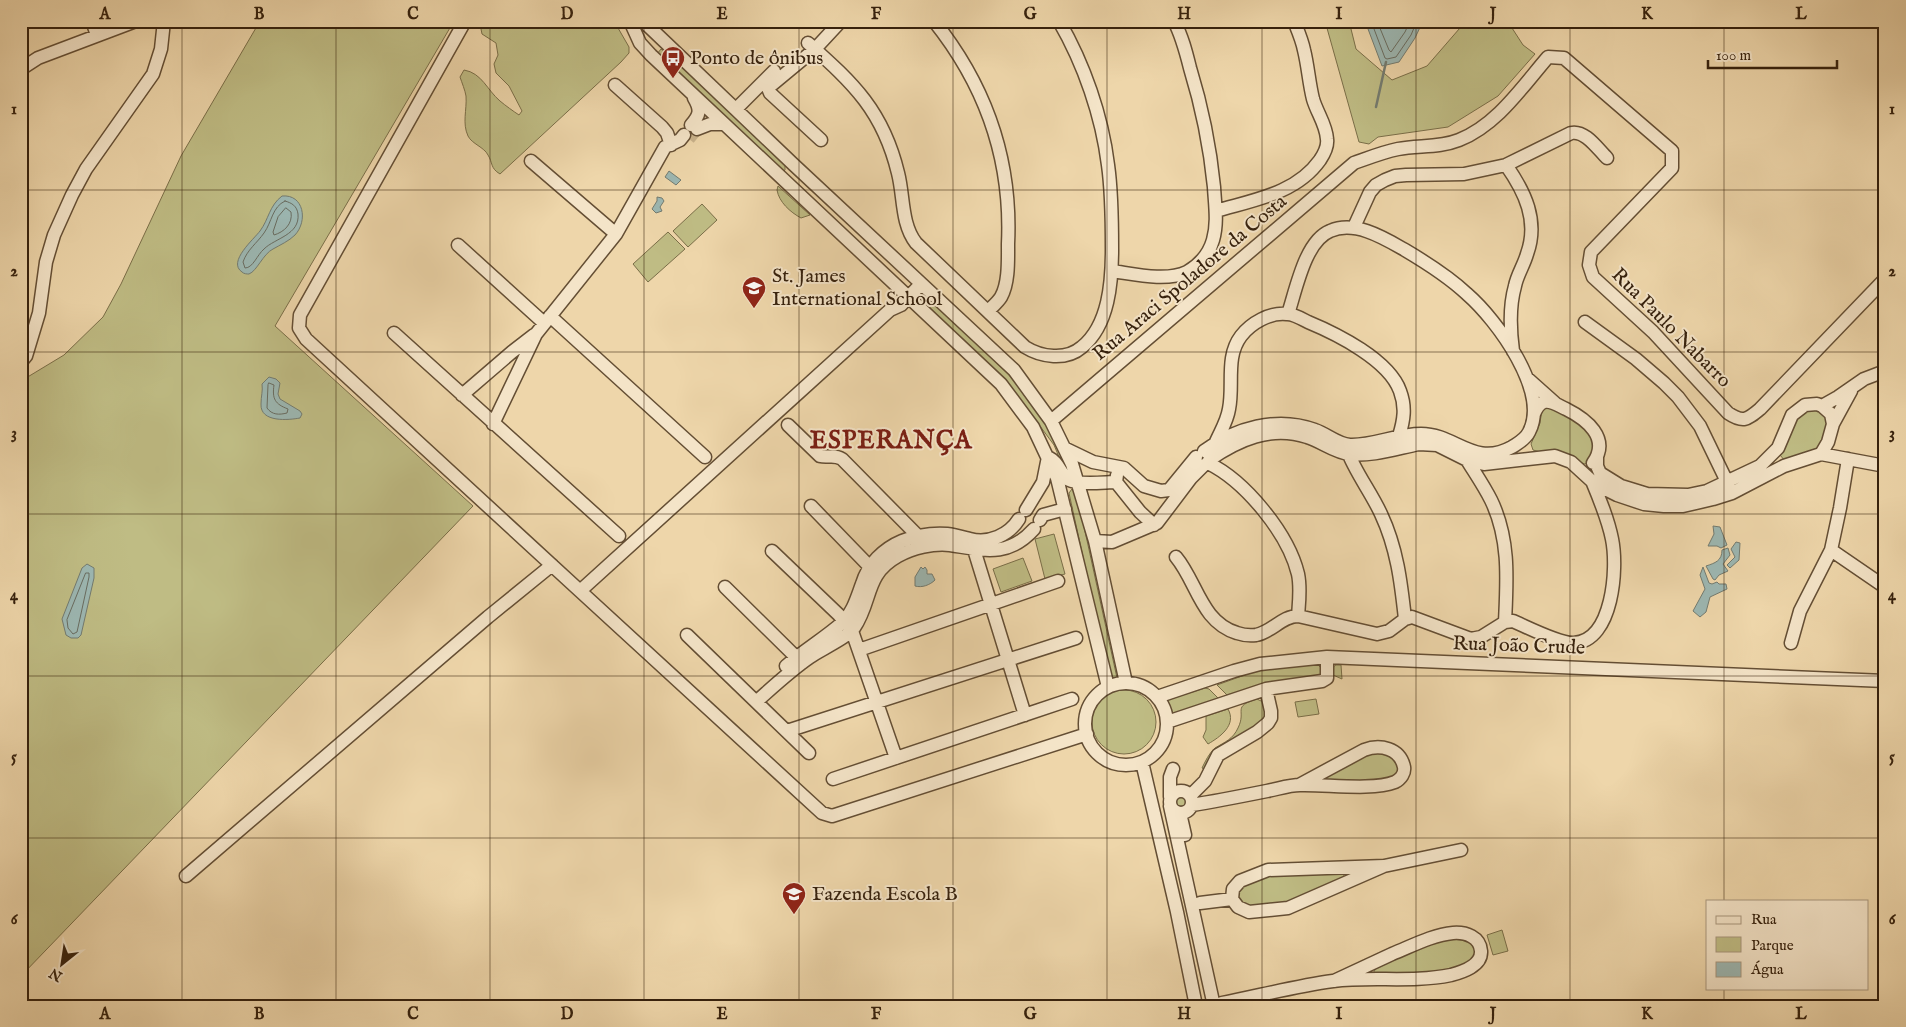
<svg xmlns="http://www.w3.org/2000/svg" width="1906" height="1027" font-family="'IM FELL English',serif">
<rect width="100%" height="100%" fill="#eed6aa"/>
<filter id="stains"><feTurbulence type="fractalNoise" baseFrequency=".004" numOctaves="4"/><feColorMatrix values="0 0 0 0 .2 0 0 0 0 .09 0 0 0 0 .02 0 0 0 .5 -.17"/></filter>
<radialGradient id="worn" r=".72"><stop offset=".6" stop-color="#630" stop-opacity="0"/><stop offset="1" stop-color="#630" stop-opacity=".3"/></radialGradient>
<path fill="#bfbc84" stroke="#7a6e48" d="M260,21h194l-179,305 198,180 -452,470v-595l43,-26 39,-38 18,-33 60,-128z
M482,21h132l15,26v6l-8,9 -121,112c-10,-6 -7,-11 -12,-19 -4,-8 -16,-11 -20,-19 -6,-13 -1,-26 -2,-40 -1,-6 -4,-13 -6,-19l4,-7c18,3 23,20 36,31 6,5 13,10 19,14l3,-4 -13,-25 -13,-13 -2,-9 4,-9 -2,-12 -14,-9 -2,-10z
M1325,21h24l7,28 36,31 35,-14 39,-45h41v3l5,4 11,17 12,9 -37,42 -50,31 -70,10 -9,7 -10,-2z
M661,49l8,6 116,110v5l-2,2 -126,-118z
M778,186l32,29 -9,3c-11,-6 -22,-16 -24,-28z
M702,204l15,16 -29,27 -15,-16z
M668,232l17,17 -37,33 -15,-18z
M922,291l92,89 36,48 21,46 -4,2 -13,-31 -40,-54 -95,-94z
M1551,406l33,16 12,25 -9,16 -2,1 -52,-14 -2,-6 9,-21 2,-14z
M1815,409l7,2 7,9 -6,28 -38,13 -5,-6 12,-30 9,-13z
M1072,489l4,1 41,188h-6l-3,-7 -39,-178z
M1054,534l11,40 -20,5 -10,-40z
M1023,558l9,23 -31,11 -8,-23z
M1294,664h23l5,5 -1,6 -63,11 -31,9 -10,-10 36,-13z
M1336,665h5l1,14 -9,-4v-8z
M1205,688l4,1 10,10 -46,15 -6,-14z
M1092 722a32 32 0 1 1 64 0a32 32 0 1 1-64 0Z
M1257,699l6,3 4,9 -3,10 -57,50 -5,-3c3,-6 7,-15 13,-20 10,-6 18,-9 23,-20 9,-18 -7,-21 19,-29z
M1316,699l3,15 -21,3 -3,-15z
M1228,709c9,16 -8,28 -20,35l-5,-7 3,-7v-14z
M1384,749l17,17 -7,13 -71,3 -3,-4 32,-14 21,-14z
M1174 799a7 7 0 1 1 14 0a7 7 0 1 1-14 0Z
M1343,873l1,2 -1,3 -48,21 -22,7 -27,1 -9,-9 2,-10 23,-12z
M1502,930l6,21 -15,4 -6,-20z
M1463,937l9,3 5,13 -7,11 -31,9h-66l4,-6 45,-22z"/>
<path fill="#9cb7b2" stroke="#737b70" d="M1365,21h58l-8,17 -16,24 -17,4z
M669,171l12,9 -5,5 -11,-8z
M282,196c22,-2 26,25 13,39 -6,6 -15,10 -22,14 -10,5 -16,22 -24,25 -2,0 -5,0 -7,-2 -15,-10 12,-33 18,-41 9,-12 9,-25 22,-35z
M657,197l5,1 2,3 -4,6 2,4 -6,2 -4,-4 5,-8z
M269,377l7,2 4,4 -2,11 2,5 20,12 2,3 -2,4c-11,2 -40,5 -39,-14 0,-8 2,-13 1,-20z
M1713,526l7,1 7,18 -6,3 -4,-2h-9l6,-12z
M1736,542l4,1 -1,17 -9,8 -3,-3 8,-8 -4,-8z
M1728,548l2,7 -7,9 5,7 -9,4 -4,5 -2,-1 -7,-13c9,-3 16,-5 16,-16z
M87,564l7,4v10l-13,57 -3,3h-7l-5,-3 -4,-16 20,-51z
M921,567l2,2 2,-2 2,3v4h5l3,6c-5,5 -13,8 -20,6v-9z
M1703,567l6,16 3,1 5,-2 2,2h7l1,5 -17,8 -4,15 -6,5 -7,-6 12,-22 -5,-14z"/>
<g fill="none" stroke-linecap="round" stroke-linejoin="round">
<path stroke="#696c60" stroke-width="1" d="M1371,21l14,37 2,1 9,-2 15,-22 6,-14
M1377,21l12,29 2,2 14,-20 5,-11
M285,201c7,2 12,5 13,13 2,21 -23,24 -34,35 -7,6 -11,19 -19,19l-2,-6c4,-12 14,-19 21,-29 8,-11 8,-26 21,-32z
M286,208l5,4c2,12 -7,20 -17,23l-1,-3 5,-15z
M269,383l5,2c-2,14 1,19 14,24l-1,4c-8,2 -15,2 -20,-5l1,-23z
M86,573h3v4l-12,55 -4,2 -5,-6 -1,-8z"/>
<path stroke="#737b70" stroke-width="2.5" d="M1376,107l10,-45"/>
<path stroke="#c9b28b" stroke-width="12" stroke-dasharray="12 6" stroke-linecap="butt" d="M689,139l8,-10"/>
<g stroke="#644e34" stroke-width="15">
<path id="minor" d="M92,21l5,14
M465,21l-165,294 -1,13 7,11 274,252 310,-281 11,-5 20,-21
M630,21l10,22 11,12 350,329 32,43 24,51 51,209
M643,21l151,144 220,205 37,51 21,43 23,77 31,142
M934,21c52,65 78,140 74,223 0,16 1,39 -7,53 -3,5 -9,10 -13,14
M808,43c46,41 75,68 90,130 6,23 3,51 18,70l109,104c16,10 41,14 57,0 27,-22 30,-65 30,-98 0,-28 0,-56 -4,-84 -6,-49 -24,-101 -49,-144
M21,69l17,-11 98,-37
M615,85l47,42 5,6 4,12
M736,109l38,-38
M691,125c9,-10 10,-15 3,-27
M697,129l13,-5h13
M821,140l-51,-47 -2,-5 47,-39 26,-28
M531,161l85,73
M1506,165c19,27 33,56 21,89 -3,11 -10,21 -12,32 -6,21 -5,43 -2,65
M1216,211c37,-11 80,-17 104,-51 4,-6 8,-14 7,-21 -1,-15 -10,-26 -14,-40 -4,-16 -5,-33 -9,-49 -2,-10 -6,-19 -10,-29
M1354,227l16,-35 6,-7 9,-5 10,-4 11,-1 58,-1 42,-9 65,-32c14,-3 26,15 36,25
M458,245l86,78
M1112,271c22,3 54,11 75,1 12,-7 22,-18 26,-32 5,-17 2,-35 1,-53 -4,-40 -12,-80 -24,-119 -4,-16 -8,-32 -16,-47
M550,316l155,141
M1585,322l51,37 28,24 14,14 22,29 30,62
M394,333l225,203
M21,362l5,-6 13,-43 7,-51 8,-27 18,-40 14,-26 67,-95 8,-25 3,-28
M1527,378l28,25
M462,395l50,-43 22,-17
M1822,406l16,-9 26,-18 21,-8
M1534,414c2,-5 4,-10 10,-12 7,-2 15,4 22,7 20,10 45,29 27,54
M1051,421l303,-258c14,-5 29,-11 44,-14 20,-4 41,-1 61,-9 38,-15 63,-53 89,-83l16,1 108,93v17l-81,84 -2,13 4,12 60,55 75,81c15,10 19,7 32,-4l125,-130
M493,424l43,-90 80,-100 49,-87 15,-7 4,-5
M1833,424l18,-33
M788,425l32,31c8,2 14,-2 22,3l76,77
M1215,444c5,-12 12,-22 14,-35 5,-24 -4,-52 12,-73 10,-13 29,-24 46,-22 7,0 15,5 21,8 29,12 81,38 92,69 6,16 4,29 -1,45
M1066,449l27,13 31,6 20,18 17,5 8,-1 27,-33
M1204,451c31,-23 73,-35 111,-21 12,4 22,14 35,15 22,1 47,-11 71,-11 35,0 53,34 91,13 6,-4 13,-7 17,-15 21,-40 -32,-112 -62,-138 -19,-18 -40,-31 -62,-44 -21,-12 -50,-30 -75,-19 -25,10 -34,59 -42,83
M1821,454l64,12
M1209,460c29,-20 62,-35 98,-23 14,4 28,16 43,17 20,3 48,-6 69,-10l18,1 30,15 17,4 71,-8 16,6 24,22 22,11 27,9 20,2h19l30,-7 19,-6 52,-27 37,-12 7,-12 5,-18 -2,-10 -9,-8 -5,-2 -12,1 -13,10 -14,33 -18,18 -53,25 -19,4 -41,-1 -26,-8 -21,-13 -3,-7v-10
M1117,475l-1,7 24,30 14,13
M811,506l59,61
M1026,510l17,-28 5,-25c10,5 11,13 18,21 8,8 38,4 50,4
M1040,520l3,-5 22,-6
M1095,541l17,1 45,-19 34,-45 13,-13
M972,543l53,172
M1831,550l54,37
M772,551l67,64 13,16 44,127
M1176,557c21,25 25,65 61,76 6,2 12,3 19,2 16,-3 26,-19 42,-19 1,-14 3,-28 0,-42 -10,-41 -53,-93 -90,-111
M725,587l77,76
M580,591l242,222 10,3 255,-82
M1298,616l79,18 12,-3 16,-12c-4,-37 -8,-71 -24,-105 -10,-22 -26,-42 -34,-64
M1405,619l7,-2 59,22 10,-2 24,-15c2,-42 5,-83 -14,-122 -7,-14 -16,-27 -24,-40l-1,-5
M1505,622l8,-1c14,6 47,23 61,22 39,-2 44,-75 38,-104 -4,-20 -12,-39 -20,-58
M687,635l122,118
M1791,643l9,-32 31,-61 9,-42 8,-49
M859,650l199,-69
M786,666c18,-16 39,-28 57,-44 10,-10 14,-25 19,-38 6,-20 21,-35 40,-43 15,-6 30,-8 45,-7 8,1 15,3 23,5 19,5 39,-4 49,-20
M1085 724a41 41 0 1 1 82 0a41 41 0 1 1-82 0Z
M1157,697l77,-26 26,-7 67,-7 558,24
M757,701c17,-15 34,-31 53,-44 10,-7 38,-20 44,-29 19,-28 10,-53 44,-72 15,-8 35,-13 52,-11 34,5 58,13 84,-16
M1167,722l99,-33 56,-8 5,-3v-21
M787,731l289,-93
M1142,762l35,150 19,94
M833,779l239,-80
M1170 802a11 11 0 1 1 22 0a11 11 0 1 1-22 0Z
M1191,795l14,-14 13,-26 39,-23 11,-9 3,-5v-7l-5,-22
M1170,797v-20l3,-8
M1192,805c25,-4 50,-9 75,-14 11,-2 22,-6 33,-6 26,-1 72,6 95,-3 6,-3 10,-9 9,-15 -4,-19 -24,-23 -40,-17l-65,35
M1170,806l44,200
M1180,813l5,22
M1384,866l-96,42 -39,4 -11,-5 -6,-8 1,-10 7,-8 28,-11 116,-4 77,-16
M186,876l302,-259 64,-52
M1200,903l32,-4
M1222,1003c36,-7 74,-17 111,-22 39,-5 79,2 118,-6 11,-3 31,-9 30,-24 -1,-14 -15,-19 -28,-18 -21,2 -41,13 -61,21 -19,9 -39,18 -58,27"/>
</g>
<use href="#minor" stroke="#f4e4c8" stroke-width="12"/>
</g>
<path fill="none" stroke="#36210d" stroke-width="1" stroke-opacity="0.55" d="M182,21v985M336,21v985M490,21v985M644,21v985M799,21v985M953,21v985M1107,21v985M1262,21v985M1416,21v985M1570,21v985M1724,21v880M21,190h1864M21,352h1864M21,514h1864M21,676h1864M21,838h1864M1724,988v18"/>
<defs>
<g id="bus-pin" transform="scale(1.25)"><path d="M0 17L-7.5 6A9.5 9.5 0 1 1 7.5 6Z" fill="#8f2418" stroke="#f4e4c8"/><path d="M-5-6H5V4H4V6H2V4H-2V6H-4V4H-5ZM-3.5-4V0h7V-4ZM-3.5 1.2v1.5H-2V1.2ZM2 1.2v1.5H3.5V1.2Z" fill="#fff"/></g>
<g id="school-pin" transform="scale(1.25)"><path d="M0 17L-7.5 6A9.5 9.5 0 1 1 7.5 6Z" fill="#8f2418" stroke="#f4e4c8"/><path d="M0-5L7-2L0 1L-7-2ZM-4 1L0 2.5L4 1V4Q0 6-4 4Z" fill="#fff"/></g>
<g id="university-pin" transform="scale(1.25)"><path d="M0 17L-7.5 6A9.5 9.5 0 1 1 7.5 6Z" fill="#8f2418" stroke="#f4e4c8"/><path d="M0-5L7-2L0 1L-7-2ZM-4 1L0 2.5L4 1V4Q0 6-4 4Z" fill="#fff"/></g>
</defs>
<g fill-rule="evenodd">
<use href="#bus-pin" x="673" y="58"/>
<use href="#school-pin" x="754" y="288"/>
<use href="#university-pin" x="794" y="894"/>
</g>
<g text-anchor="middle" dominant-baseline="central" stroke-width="4" stroke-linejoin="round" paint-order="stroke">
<g font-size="20" fill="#36210d" stroke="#f4e4c8" text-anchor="start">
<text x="690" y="58">Ponto de ônibus</text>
<text x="772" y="276">St. James<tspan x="772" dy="23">International School</tspan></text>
<text x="812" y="894">Fazenda Escola B</text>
</g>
<g font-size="20" fill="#36210d" stroke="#f4e4c8">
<text transform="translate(1190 278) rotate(-40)">Rua Araci Spoladore da Costa</text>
<text transform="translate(1671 328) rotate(45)">Rua Paulo Nabarro</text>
<text transform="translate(1519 646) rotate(2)">Rua João Crude</text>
</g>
<g font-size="25" font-weight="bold" letter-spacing="1" fill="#7a1f14" stroke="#f4e4c8">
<text x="891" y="441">ESPERANÇA</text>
</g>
</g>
<rect width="1906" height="1027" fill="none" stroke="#eed6aa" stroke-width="55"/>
<rect x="1706" y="900" width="162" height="90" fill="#f4e4c8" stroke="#a8967d"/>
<rect x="1716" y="916" width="25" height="8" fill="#f4e4c8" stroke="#a8967d"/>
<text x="1751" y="924" font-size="15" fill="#36210d">Rua</text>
<rect x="1716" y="937" width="25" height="15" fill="#bfbc84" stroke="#a8967d"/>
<text x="1751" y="950" font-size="15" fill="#36210d">Parque</text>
<rect x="1716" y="962" width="25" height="15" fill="#9cb7b2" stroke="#a8967d"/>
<text x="1751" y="974" font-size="15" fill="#36210d">Água</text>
<g transform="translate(62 964) rotate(210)" stroke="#f4e4c8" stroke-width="4" paint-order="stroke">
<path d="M0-4L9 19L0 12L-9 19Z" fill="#36210d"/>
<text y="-8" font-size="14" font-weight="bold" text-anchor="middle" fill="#36210d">N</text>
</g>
<path d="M1708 60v8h129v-8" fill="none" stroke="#36210d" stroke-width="2.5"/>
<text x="1716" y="60" font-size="15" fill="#36210d" stroke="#f4e4c8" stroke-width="4" paint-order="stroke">100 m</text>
<rect x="28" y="28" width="1850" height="972" fill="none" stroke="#36210d" stroke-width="2"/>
<g font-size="16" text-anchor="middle" font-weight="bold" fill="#36210d">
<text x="105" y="19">A</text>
<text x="259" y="19">B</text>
<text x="413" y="19">C</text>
<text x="567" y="19">D</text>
<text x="722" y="19">E</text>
<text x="876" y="19">F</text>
<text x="1030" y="19">G</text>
<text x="1184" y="19">H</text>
<text x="1339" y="19">I</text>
<text x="1493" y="19">J</text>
<text x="1647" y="19">K</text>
<text x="1801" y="19">L</text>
<text x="14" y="114">1</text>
<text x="1892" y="114">1</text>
<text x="14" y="276">2</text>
<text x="1892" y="276">2</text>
<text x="14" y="438">3</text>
<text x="1892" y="438">3</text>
<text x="14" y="600">4</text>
<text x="1892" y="600">4</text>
<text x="14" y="762">5</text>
<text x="1892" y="762">5</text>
<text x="14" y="924">6</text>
<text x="1892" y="924">6</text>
<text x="105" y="1019">A</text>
<text x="259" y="1019">B</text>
<text x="413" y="1019">C</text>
<text x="567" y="1019">D</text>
<text x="722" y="1019">E</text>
<text x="876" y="1019">F</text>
<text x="1030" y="1019">G</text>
<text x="1184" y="1019">H</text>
<text x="1339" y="1019">I</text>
<text x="1493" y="1019">J</text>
<text x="1647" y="1019">K</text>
<text x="1801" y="1019">L</text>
</g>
<rect width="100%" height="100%" filter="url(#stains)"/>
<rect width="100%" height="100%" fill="url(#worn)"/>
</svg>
